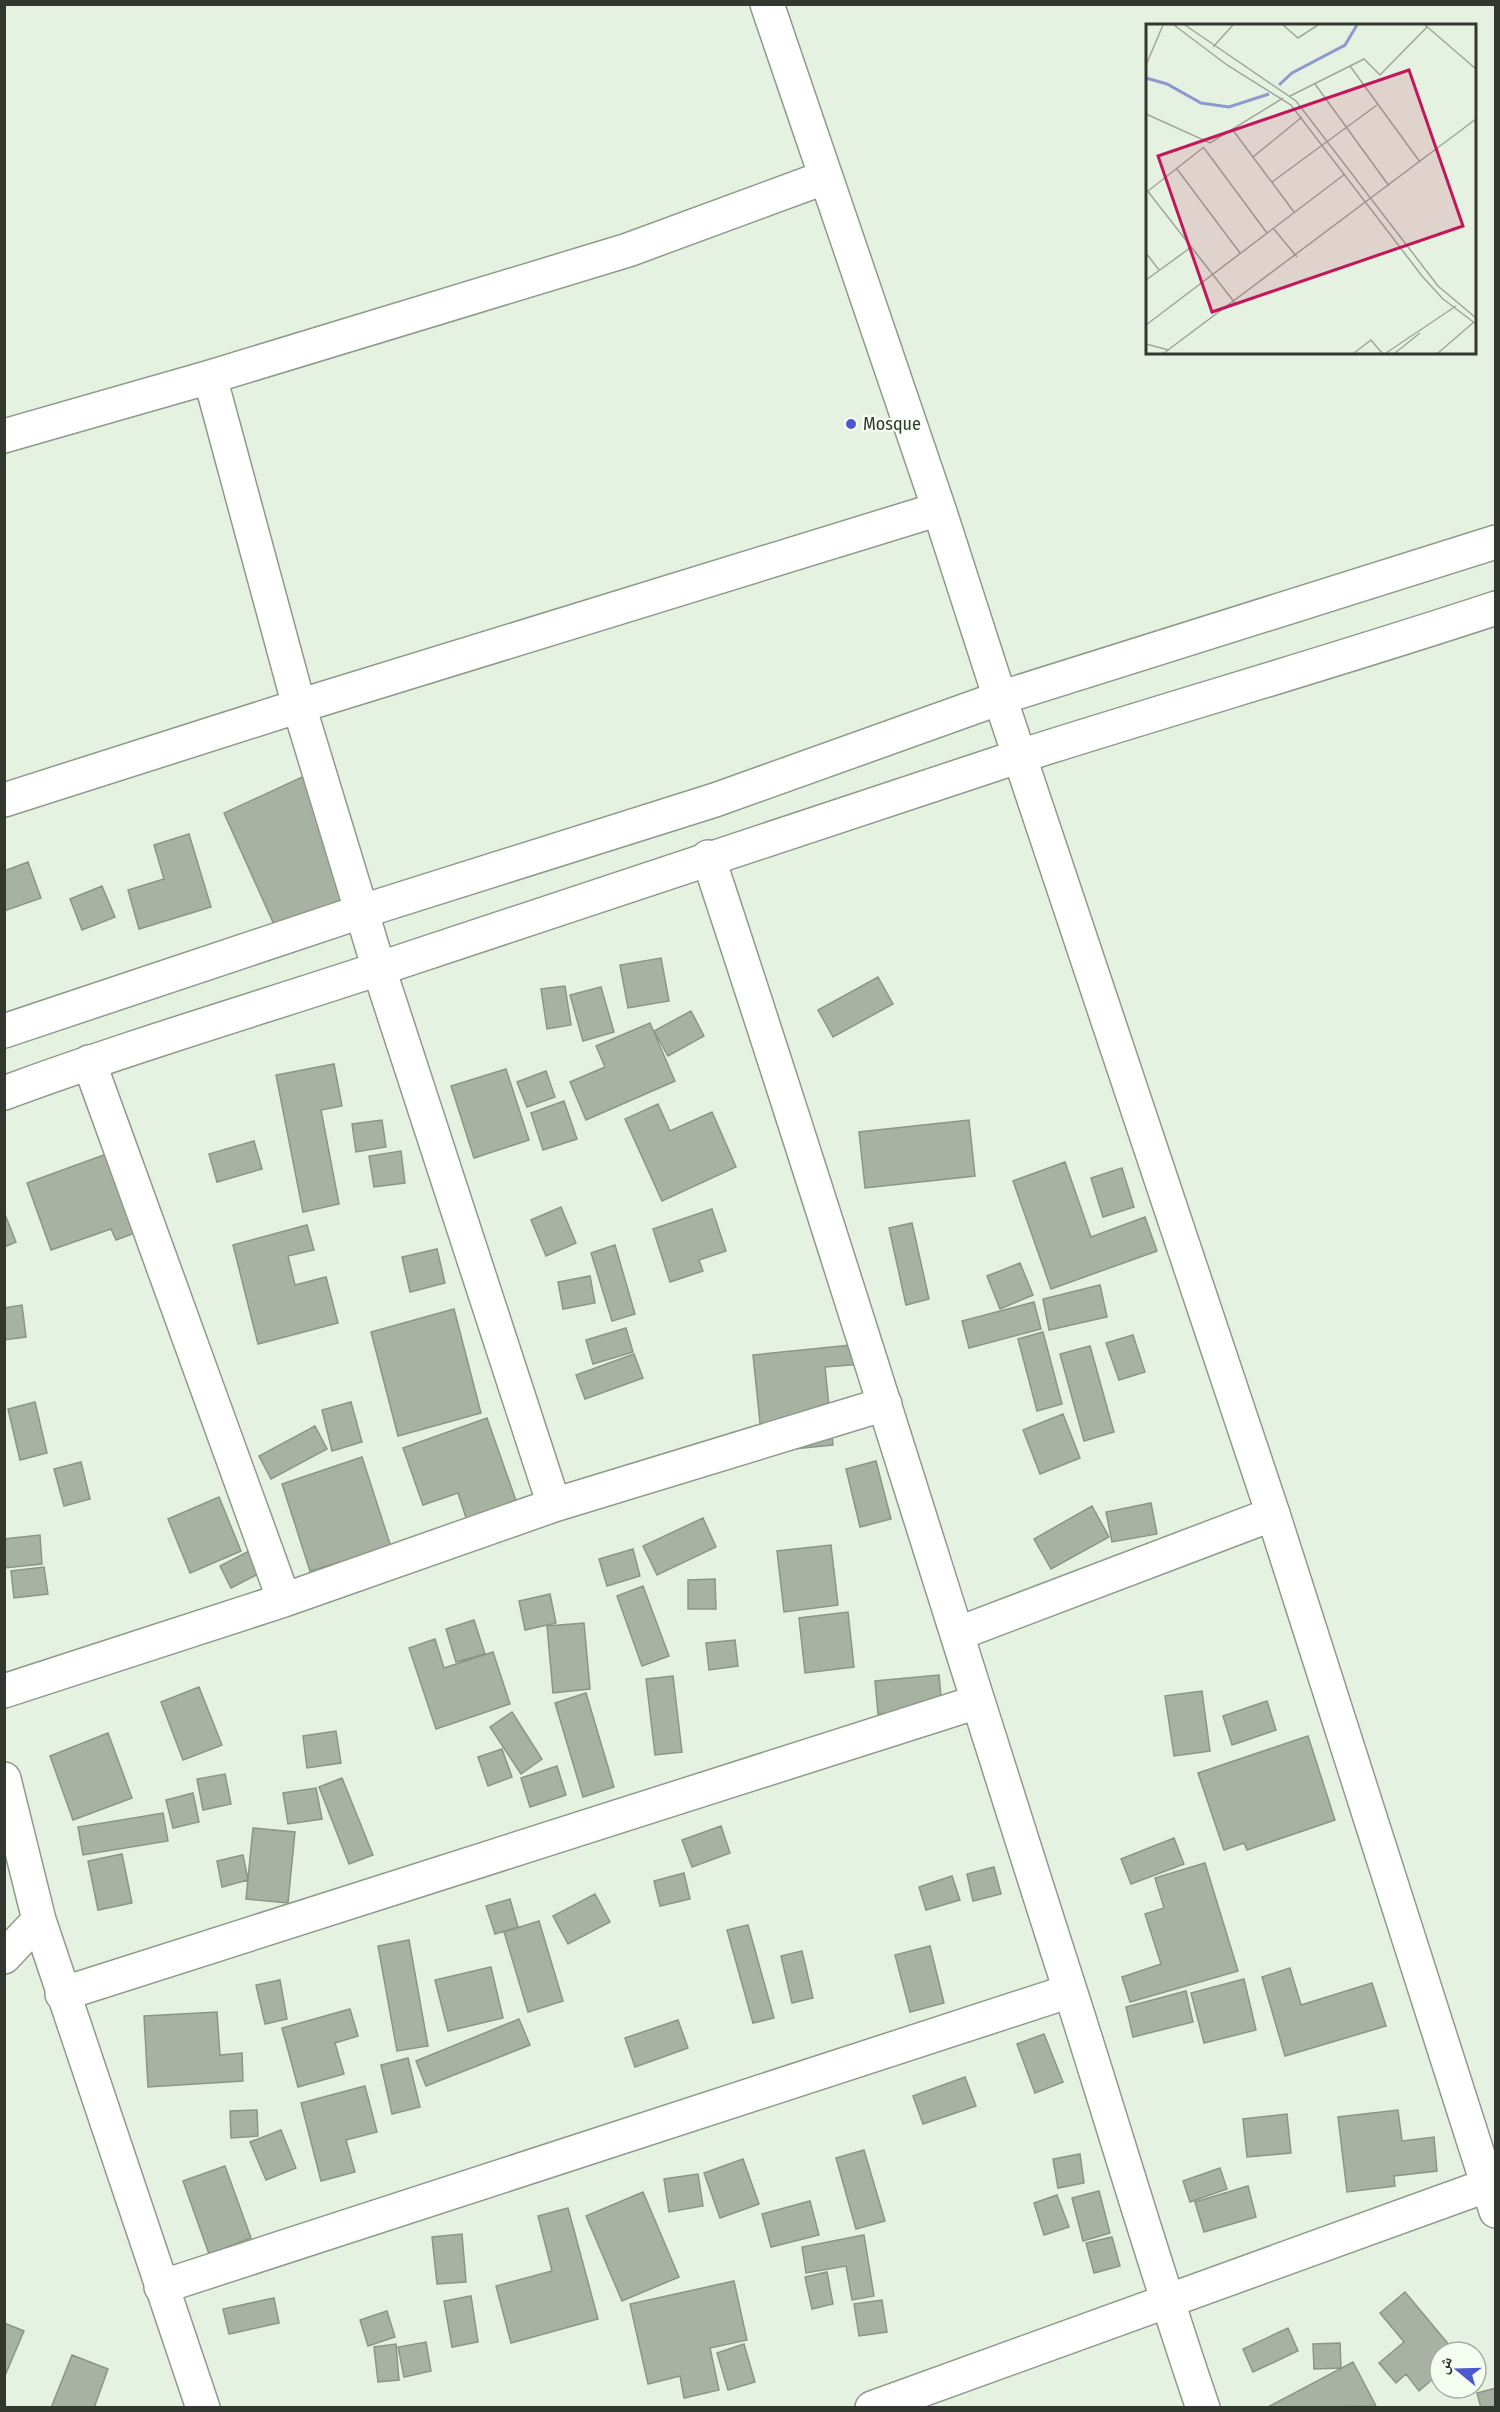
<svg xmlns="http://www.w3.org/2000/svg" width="1500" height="2412" font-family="'Fira Sans Condensed','Noto Naskh Arabic',sans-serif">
<rect width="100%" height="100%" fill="#e6f2e1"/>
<path fill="#a7b2a2" stroke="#8a9686" stroke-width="1.5" d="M311,773l52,117 -87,39 -52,-116z
M189,834l22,73 -72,22 -11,-39 36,-11 -10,-34z
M28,862l13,36 -37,13v-40z
M102,886l13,31 -33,13 -12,-31z
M661,958l8,43 -41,7 -8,-43z
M878,977l15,27 -60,33 -15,-27z
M565,986l6,39 -24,4 -6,-40z
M601,987l13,45 -31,9 -13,-46z
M691,1011l13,25 -36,20 -14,-25z
M650,1023l25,58 -89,39 -16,-38 35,-15 -9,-21z
M334,1064l8,42 -21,4 18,94 -36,8 -27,-137z
M506,1069l23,71 -55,18 -23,-72z
M546,1071l9,26 -28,10 -10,-25z
M564,1101l13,38 -34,11 -12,-37z
M658,1104l12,27 42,-19 24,55 -74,34 -37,-82z
M382,1120l4,27 -30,5 -4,-28z
M969,1120l6,56 -110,12 -6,-56z
M254,1141l8,28 -45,13 -8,-28z
M401,1151l4,32 -31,4 -5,-31z
M112,1152l28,79 -24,9 -5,-11 -60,21 -24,-67z
M1065,1162l26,75 54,-20 12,34 -106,38 -38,-108z
M1122,1168l12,39 -31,10 -12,-39z
M561,1207l15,36 -30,13 -15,-36z
M712,1209l14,42 -27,9 4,11 -33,11 -17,-53z
M4,1212l12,30 -12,5z
M912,1223l17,76 -23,6 -17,-77z
M307,1225l7,25 -26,6 7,29 31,-8 12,46 -80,21 -25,-99z
M615,1245l20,69 -23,7 -21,-68z
M437,1249l8,34 -35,9 -8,-35z
M1020,1263l13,32 -33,14 -13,-33z
M590,1276l5,27 -32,6 -5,-27z
M1100,1285l7,32 -58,13 -6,-31z
M1034,1302l7,27 -72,19 -7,-27z
M22,1305l4,32 -22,3v-32z
M454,1309l27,104 -83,23 -27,-104z
M626,1328l7,24 -40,12 -7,-24z
M1043,1332l19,72 -25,7 -19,-72z
M1133,1335l12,37 -26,8 -13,-37z
M861,1344l1,20 -37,3 8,78 -70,7 -10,-97z
M1090,1346l24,86 -30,9 -24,-87z
M634,1354l9,24 -58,21 -9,-24z
M35,1402l12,51 -27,7 -12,-51z
M351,1402l11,40 -30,9 -10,-41z
M1063,1414l17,44 -40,16 -17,-44z
M487,1418l32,91 -50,18 -11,-34 -35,12 -20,-57z
M315,1426l12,23 -56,30 -12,-23z
M362,1457l29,90 -81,24 -28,-87z
M876,1461l15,58 -31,8 -14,-58z
M81,1462l9,37 -26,7 -10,-37z
M219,1497l22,54 -51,22 -22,-54z
M1151,1503l6,31 -45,8 -6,-30z
M1092,1506l17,31 -58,32 -17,-30z
M703,1518l13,29 -59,28 -14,-29z
M40,1535l2,29 -38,4v-29z
M831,1545l7,60 -54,7 -7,-61z
M253,1549l11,22 -33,17 -11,-22z
M633,1549l7,27 -33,10 -8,-27z
M44,1567l4,27 -34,4 -3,-27z
M715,1579l1,30h-28v-29z
M643,1586l26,70 -27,10 -25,-70z
M550,1594l6,29 -31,7 -6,-29z
M848,1612l6,55 -49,6 -6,-55z
M474,1620l11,34 -29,8 -10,-33z
M584,1623l6,66 -37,4 -6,-67z
M435,1639l9,29 49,-16 17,52 -74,25 -27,-81z
M735,1640l3,26 -29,4 -3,-27z
M939,1675l3,33 -64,6 -3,-33z
M673,1676l9,76 -27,3 -9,-76z
M199,1687l23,58 -39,15 -22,-58z
M1202,1691l8,60 -36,5 -9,-60z
M586,1693l28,94 -31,10 -28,-94z
M1267,1701l9,29 -44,15 -9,-29z
M512,1712l30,47 -21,15 -31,-47z
M336,1731l5,32 -34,5 -4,-32z
M108,1733l24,65 -59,22 -23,-64z
M1308,1736l27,84 -88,30 -3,-7 -20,7 -26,-77z
M502,1749l10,28 -24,9 -10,-29z
M557,1766l9,29 -36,12 -9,-29z
M225,1774l6,30 -28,6 -6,-31z
M342,1778l31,77 -24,9 -30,-77z
M316,1788l6,31 -34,5 -5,-31z
M193,1793l6,29 -26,6 -7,-28z
M163,1813l5,28 -85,14 -5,-28z
M721,1826l9,27 -38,14 -10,-27z
M253,1828l42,4 -7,71 -42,-4z
M1174,1838l10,26 -53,20 -10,-25z
M122,1854l10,49 -34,7 -10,-49z
M243,1855l5,25 -26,7 -5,-26z
M1205,1863l33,108 -108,31 -8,-25 39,-13 -16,-50 19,-6 -9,-30z
M994,1867l7,27 -28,7 -6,-27z
M684,1873l6,26 -30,7 -6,-25z
M952,1876l8,24 -34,10 -7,-23z
M595,1894l15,28 -42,22 -15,-28z
M510,1899l8,28 -23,7 -9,-28z
M539,1921l24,80 -35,11 -24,-80z
M748,1925l26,93 -21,5 -26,-93z
M409,1940l19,106 -31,5 -19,-105z
M930,1946l14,57 -34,9 -15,-57z
M802,1951l11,47 -21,5 -11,-47z
M491,1967l12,51 -55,13 -13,-51z
M1290,1968l11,37 71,-22 14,43 -101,30 -23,-79z
M1244,1979l12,51 -52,13 -13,-50z
M280,1980l7,39 -22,5 -9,-39z
M1186,1991l7,31 -60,15 -7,-30z
M350,2009l8,27 -23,7 9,31 -46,13 -16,-59z
M217,2012l3,43 22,-2 1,28 -95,6 -4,-71z
M519,2019l11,26 -104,41 -10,-25z
M678,2020l10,28 -53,19 -10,-29z
M1044,2034l19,48 -28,11 -18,-49z
M408,2058l12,49 -28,7 -11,-49z
M965,2077l11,29 -53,18 -10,-28z
M365,2086l12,46 -31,8 9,32 -34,9 -20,-78z
M257,2110l1,26 -27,2 -1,-27z
M1398,2110l4,31 32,-4 3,34 -43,5 1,10 -48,6 -9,-75z
M1287,2114l4,39 -44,4 -4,-38z
M281,2130l15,38 -30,12 -16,-38z
M864,2150l21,71 -29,8 -20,-71z
M1080,2154l4,29 -26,5 -5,-29z
M743,2159l16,45 -39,14 -16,-45z
M225,2166l26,72 -42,16 -26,-73z
M1220,2168l7,21 -37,13 -7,-21z
M698,2174l5,32 -34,6 -5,-33z
M1248,2186l8,31 -52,15 -9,-30z
M1099,2191l11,42 -27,8 -11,-43z
M643,2192l36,85 -57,24 -36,-85z
M1057,2195l12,32 -25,8 -10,-32z
M810,2201l9,34 -48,12 -9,-33z
M568,2208l30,111 -87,24 -15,-57 56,-15 -14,-55z
M462,2234l4,48 -29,2 -5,-47z
M864,2235l10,61 -22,4 -6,-34 -40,7 -4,-26z
M1112,2237l8,29 -26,7 -8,-30z
M827,2272l6,32 -21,5 -7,-32z
M734,2281l13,59 -37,8 9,42 -35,8 -4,-22 -32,8 -18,-80z
M1405,2292l50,60h-15v21l-21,18 -13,-17 -10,9 -17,-20 25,-21 -24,-29z
M471,2296l7,46 -26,5 -8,-46z
M274,2298l5,25 -50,11 -6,-25z
M882,2300l5,32 -28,4 -5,-32z
M387,2311l8,26 -27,9 -8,-26z
M4,2323l20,8 -20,47z
M1288,2328l10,23 -45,21 -10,-23z
M426,2342l5,29 -27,6 -6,-30z
M1340,2343l1,25 -27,1 -1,-25z
M396,2344l3,36 -21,2 -4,-35z
M744,2344l11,38 -27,8 -11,-37z
M72,2355l36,14 -14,39h-43z
M1353,2362l23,44 -110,2z
M1496,2388v20h-15l-4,-15z"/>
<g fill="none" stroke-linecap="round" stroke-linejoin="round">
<g stroke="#8f9a8b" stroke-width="36">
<path id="minor" d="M767,4l172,505 61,189
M210,377l89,329 80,263 175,536
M4,436l206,-59 418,-127 198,-73
M4,800l295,-94 640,-197
M708,857c125,376 240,754 361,1130 45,140 86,281 134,421
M89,1062l195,538
M957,1634l316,-120
M4,1691l280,-91 270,-95 331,-101
M4,1779l35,141 -35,37
M39,1920l164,488
M62,1994l915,-292
M161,2287l909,-296
M872,2408l616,-223"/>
</g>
<g stroke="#8f9a8b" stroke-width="36">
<path id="tertiary" d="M1000,698l273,816 223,697"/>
</g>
<g stroke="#8f9a8b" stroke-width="36">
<path id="secondary" d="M4,1031l359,-120 352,-111 285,-102 496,-156
M4,1093c124,-46 250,-83 374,-124 213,-70 424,-142 636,-211 160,-51 322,-97 482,-150"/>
</g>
<use href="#minor" stroke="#fff" stroke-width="33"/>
<use href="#tertiary" stroke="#fff" stroke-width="33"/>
<use href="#secondary" stroke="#fff" stroke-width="33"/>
</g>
<circle fill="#4e59cf" stroke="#f5fff1" stroke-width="2" cx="851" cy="424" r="6"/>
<g text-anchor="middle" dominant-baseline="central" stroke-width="4.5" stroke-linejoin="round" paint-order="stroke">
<g font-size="18" fill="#323730" stroke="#f5fff1" text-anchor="start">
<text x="863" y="424">Mosque</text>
</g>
</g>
<g transform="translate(1146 24)">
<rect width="330" height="330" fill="#e6f2e1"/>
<path fill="none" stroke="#8d99cf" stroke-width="3" d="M0,54l21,6 34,19 28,4 40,-13M133,61l13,-12 53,-28 12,-20"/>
<path fill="none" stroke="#9ea79a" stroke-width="1.5" d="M28,1l53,40 64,40 131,171 21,23 33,25M39,1l111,76 142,185 38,32M137,1l15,13 20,-13M279,1l51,44M67,23l20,-22M0,41l17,-40M204,42l70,96M169,60l74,102M144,72l74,-37 16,16 47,-48M0,90l64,29 73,-45M86,105l62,83M58,124l63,85M107,133l49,-40M31,145l63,84M126,158l105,-77M0,165l89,114M2,167l56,-44M127,204l24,29M0,229l13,17M0,256l44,-32M0,301l199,-151M0,320l23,6M18,329l312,-234M208,329l17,-13 11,13M240,329l70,-47M249,329l25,-20M292,329l36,-31"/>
<path fill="#c2185b" fill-opacity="0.15" stroke="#c2185b" stroke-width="3" d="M263,46l54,156 -251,86 -54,-156z"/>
<rect width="330" height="330" fill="none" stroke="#323730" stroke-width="3"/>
</g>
<rect width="1500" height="2412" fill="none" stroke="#323730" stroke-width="12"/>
<g transform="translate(1458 2370) rotate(289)"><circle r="28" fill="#f5fff1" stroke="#a7afa4" stroke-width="1.5"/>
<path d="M0-4.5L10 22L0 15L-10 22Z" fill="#4e59cf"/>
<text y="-9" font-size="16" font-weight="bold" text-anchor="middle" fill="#323730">ش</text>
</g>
</svg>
